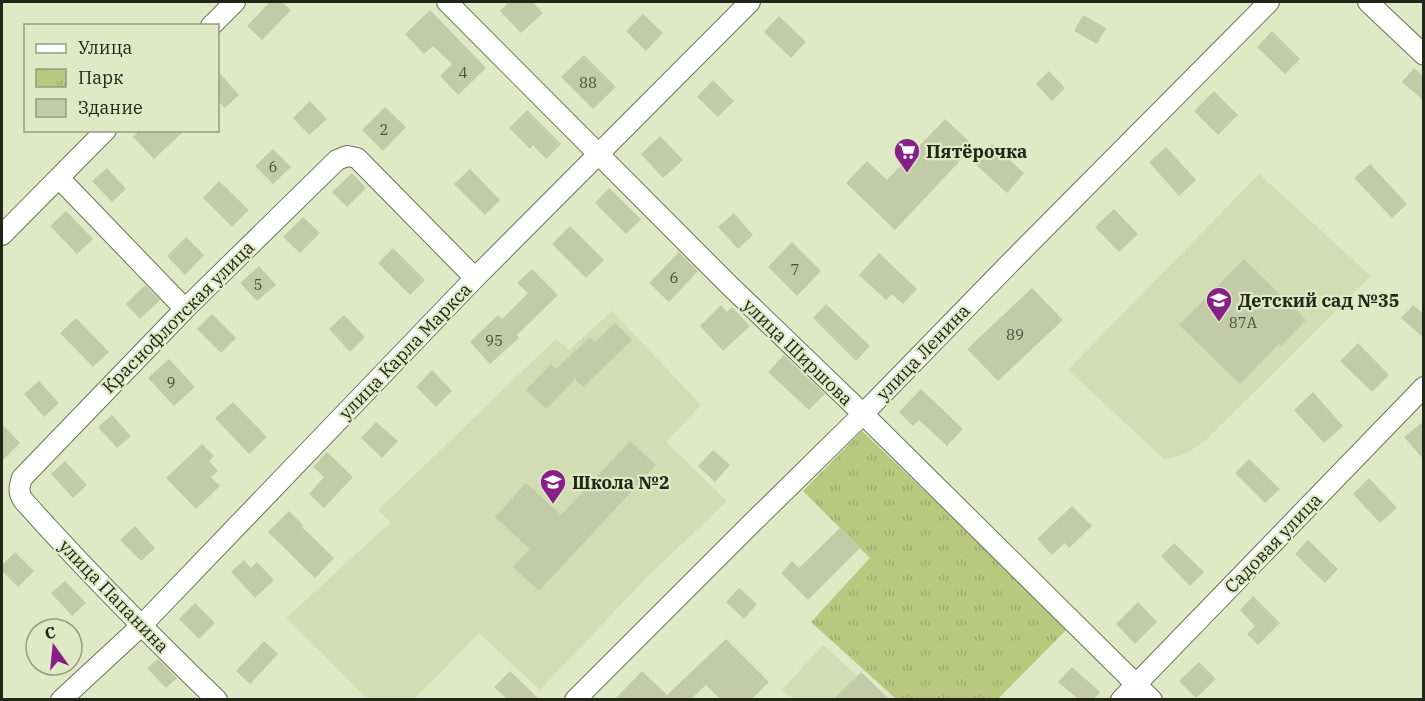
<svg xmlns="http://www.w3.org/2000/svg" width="1425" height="701" font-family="'IBM Plex Serif',serif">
<defs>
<pattern id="park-tufts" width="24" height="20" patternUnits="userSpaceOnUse" patternTransform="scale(1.5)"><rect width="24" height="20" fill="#b9c77f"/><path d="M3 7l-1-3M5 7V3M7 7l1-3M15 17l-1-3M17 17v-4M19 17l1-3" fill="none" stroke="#9fab6d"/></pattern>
</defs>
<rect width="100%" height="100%" fill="#e0e9c5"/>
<path fill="#d3ddb3" d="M1259,174l112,102 -167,166 -19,12 -20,6 -97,-90z
M612,311l89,94 -35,37 61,59 -81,77 -106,112 -61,-57 -65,66h-46l-82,-81 105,-96 -13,-12 178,-171 13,11z
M823,645l60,54h-89l-12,-9z"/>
<path fill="url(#park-tufts)" d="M862,431l206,197 -70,71h-102l-85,-77 59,-64 -67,-67z"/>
<path fill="#c2caa7" d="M270,2h11l10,8 -29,30 -15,-14z
M509,2h23l11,11 -22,20 -21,-22z
M430,10l56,58 -28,27 -18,-19 12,-12 -19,-18 -9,8 -19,-20z
M643,14l20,19 -17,18 -20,-20z
M1083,15l23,13 -9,16 -23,-13z
M779,16l27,26 -15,16 -27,-26z
M1272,31l28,28 -15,15 -28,-27z
M584,55l32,32 -23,22 -32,-32z
M1414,68l10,9v24l-22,-19z
M218,71l21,24 -14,13 -7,-7z
M1049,71l16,17 -13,13 -16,-17z
M713,80l21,21 -16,16 -21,-20z
M1214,91l24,24 -20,20 -24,-24z
M310,101l17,18 -18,16 -16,-17z
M385,107l21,20 -23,24 -21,-21z
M527,110l34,34 -15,15 -13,-14 -3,4 -21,-21z
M945,119l29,27 -79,84 -49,-47 21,-22 20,19z
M140,130h45l-31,29 -21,-22z
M660,136l23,24 -20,18 -22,-24z
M992,144l32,29 -17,20 -33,-30z
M1166,147l30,33 -17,16 -30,-34z
M273,149l18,18 -18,17 -18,-18z
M1370,164l37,40 -15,14 -38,-40z
M107,168l19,21 -14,13 -20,-21z
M470,169l30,31 -15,15 -31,-31z
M352,173l14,15 -19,19 -15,-15z
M219,181l30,29 -17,17 -29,-29z
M609,188l32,31 -15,15 -31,-31z
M1114,209l24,25 -19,18 -24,-25z
M66,211l27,28 -16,15 -27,-28z
M734,213l19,22 -15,14 -20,-22z
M303,217l17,16 -20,20 -17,-16z
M570,226l34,34 -18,18 -34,-34z
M186,237l18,18 -19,20 -18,-19z
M792,242l29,29 -24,25 -29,-29z
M393,248l32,32 -15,15 -32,-32z
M679,252l19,19 -29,31 -20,-19z
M879,253l38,36 -14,15 -11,-10 -6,6 -27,-25z
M1244,259l62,61 -25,26 -2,-2 -39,40 -61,-59z
M259,266l17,19 -19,16 -17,-18z
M532,269l26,26 -41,40 2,3 -29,26 -20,-22 28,-27 4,4 26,-26 -11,-10z
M145,285l15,15 -20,19 -14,-15z
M1032,288l31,32 -65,61 -31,-32z
M826,304l44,42 -14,15 -43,-43z
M721,305l6,7 5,-5 18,19 -27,25 -23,-25z
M1413,305l11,9v24l-23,-20z
M212,314l24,24 -15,15 -24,-24z
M344,315l21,22 -15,15 -21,-23z
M76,318l33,34 -16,15 -33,-34z
M615,323l17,17 -49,47 -8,-8 -29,30 -20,-19 25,-26 5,5 34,-32 5,5z
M1358,343l31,32 -17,17 -32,-31z
M784,355l41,39 -16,16 -41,-38z
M169,359l26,28 -21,19 -26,-28z
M432,370l20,21 -16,16 -20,-20z
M39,381l20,22 -15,14 -20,-23z
M921,389l42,40 -16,17 -28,-26 -6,6 -14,-14z
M1313,392l30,34 -19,17 -30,-33z
M233,402l34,35 -18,17 -34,-36z
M112,415l19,21 -14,12 -19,-21z
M1424,421v39l-20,-23z
M376,422l22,19 -16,17 -21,-20z
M2,424l18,19 -18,18z
M630,441l26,24 -117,126 -26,-24 17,-18 -35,-32 31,-34 35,32z
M202,444l12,12 -5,5 9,10 -7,6 9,9 -24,23 -30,-31z
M713,450l17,15 -15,17 -17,-16z
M327,452l26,25 -29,31 -15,-14 15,-17 -11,-10z
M1249,459l31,30 -15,14 -30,-30z
M65,461l22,24 -14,13 -22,-24z
M1369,478l28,30 -17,15 -27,-29z
M1072,506l20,20 -23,22 -4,-5 -13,12 -15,-16z
M289,511l15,15 -2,1 32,31 -19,20 -47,-46z
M135,526l20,22 -14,13 -21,-21z
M840,528l20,20 -52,52 -27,-27 11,-12 7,7z
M1308,540l30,29 -13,14 -30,-29z
M1174,543l30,29 -14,14 -29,-30z
M15,552l19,19 -16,16 -16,-16v-6z
M244,560l7,8 6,-6 17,18 -19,18 -24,-26z
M65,581l21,22 -14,13 -21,-23z
M739,588l18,16 -13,15 -18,-17z
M1253,596l27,27 -22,22 -11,-11 8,-8 -15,-16z
M1138,602l19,20 -22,22 -19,-20z
M195,603l20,20 -16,16 -20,-20z
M726,639l43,43 -17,17h-32l-14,-14 -15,14h-76l27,-28 25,24z
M264,641l14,13 -28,30 -14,-13z
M158,659l19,19 -11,10 -19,-20z
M1199,662l17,17 -20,19 -17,-17z
M1072,667l28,25 -6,7h-16l-20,-17z
M510,671l29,28h-32l-13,-12z
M861,672l28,27h-55z"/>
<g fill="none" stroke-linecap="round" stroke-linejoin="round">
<g stroke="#6c7353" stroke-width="22">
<path id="minor" d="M447,2l280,281 136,131 289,286
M1368,2l56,53
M211,26l24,-24
M59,178l126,131
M2,235l104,-105
M61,700l80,-74 334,-348 275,-276
M217,700c-67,-65 -132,-130 -194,-200 -5,-8 -4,-13 -1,-22l163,-169 152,-149 10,-4 10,2 118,120
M575,700l178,-178 110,-108 148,-152 258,-260
M1121,700l303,-313"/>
</g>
<use href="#minor" stroke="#fff" stroke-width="20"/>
</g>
<defs>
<g id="supermarket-pin" transform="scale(1.35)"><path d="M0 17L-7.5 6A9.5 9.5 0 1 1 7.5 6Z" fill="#872087" stroke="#e0e9c5"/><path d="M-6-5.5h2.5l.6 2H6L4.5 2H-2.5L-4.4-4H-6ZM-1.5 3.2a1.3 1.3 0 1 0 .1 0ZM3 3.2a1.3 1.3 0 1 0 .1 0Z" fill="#fff"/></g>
<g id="school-pin" transform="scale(1.35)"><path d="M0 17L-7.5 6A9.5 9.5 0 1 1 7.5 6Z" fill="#872087" stroke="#e0e9c5"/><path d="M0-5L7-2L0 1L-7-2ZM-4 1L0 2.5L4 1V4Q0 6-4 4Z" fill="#fff"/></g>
</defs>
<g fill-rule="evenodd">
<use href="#supermarket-pin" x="907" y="151"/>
<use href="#school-pin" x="1219" y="300"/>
<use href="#school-pin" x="553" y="482"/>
</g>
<g text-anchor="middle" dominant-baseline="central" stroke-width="4.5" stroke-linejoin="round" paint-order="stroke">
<g font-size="15" fill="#4a4e3c">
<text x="463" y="72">4</text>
<text x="588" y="82">88</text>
<text x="384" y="129">2</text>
<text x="273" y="166">6</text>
<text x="795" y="269">7</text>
<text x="674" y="277">6</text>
<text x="258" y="284">5</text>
<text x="1243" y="322">87А</text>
<text x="1015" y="334">89</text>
<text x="494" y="340">95</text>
<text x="171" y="382">9</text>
</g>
<g font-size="18" font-weight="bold" fill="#222518" stroke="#e0e9c5" text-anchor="start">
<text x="926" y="151">Пятёрочка</text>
<text x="1238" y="300">Детский сад №35</text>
<text x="572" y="482">Школа №2</text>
</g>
<g font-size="18" fill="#222518" stroke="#e0e9c5">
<text transform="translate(178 317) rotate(-45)">Краснофлотская улица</text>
<text transform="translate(405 351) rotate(-46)">улица Карла Маркса</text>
<text transform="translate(798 352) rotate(44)">улица Ширшова</text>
<text transform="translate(923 352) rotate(-46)">улица Ленина</text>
<text transform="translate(1273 543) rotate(-46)">Садовая улица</text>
<text transform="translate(114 596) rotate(46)">улица Папанина</text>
</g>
</g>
<rect width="1425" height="701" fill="none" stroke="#222518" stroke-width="6"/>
<rect x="24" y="24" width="195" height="108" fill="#e0e9c5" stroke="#949b80" stroke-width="1.5"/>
<rect x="36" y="44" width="30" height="9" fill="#ffffff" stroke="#949b80" stroke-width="1.5"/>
<text x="78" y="54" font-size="18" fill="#222518">Улица</text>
<rect x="36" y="69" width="30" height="18" fill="url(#park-tufts)" stroke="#949b80" stroke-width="1.5"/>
<text x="78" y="84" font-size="18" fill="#222518">Парк</text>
<rect x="36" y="99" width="30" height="18" fill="#c2caa7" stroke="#949b80" stroke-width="1.5"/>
<text x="78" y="114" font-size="18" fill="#222518">Здание</text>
<g transform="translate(54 647) rotate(345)"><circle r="28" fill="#e0e9c5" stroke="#949b80" stroke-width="1.5"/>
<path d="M0-4.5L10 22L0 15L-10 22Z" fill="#872087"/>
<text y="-9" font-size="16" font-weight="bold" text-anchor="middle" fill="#222518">С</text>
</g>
</svg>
